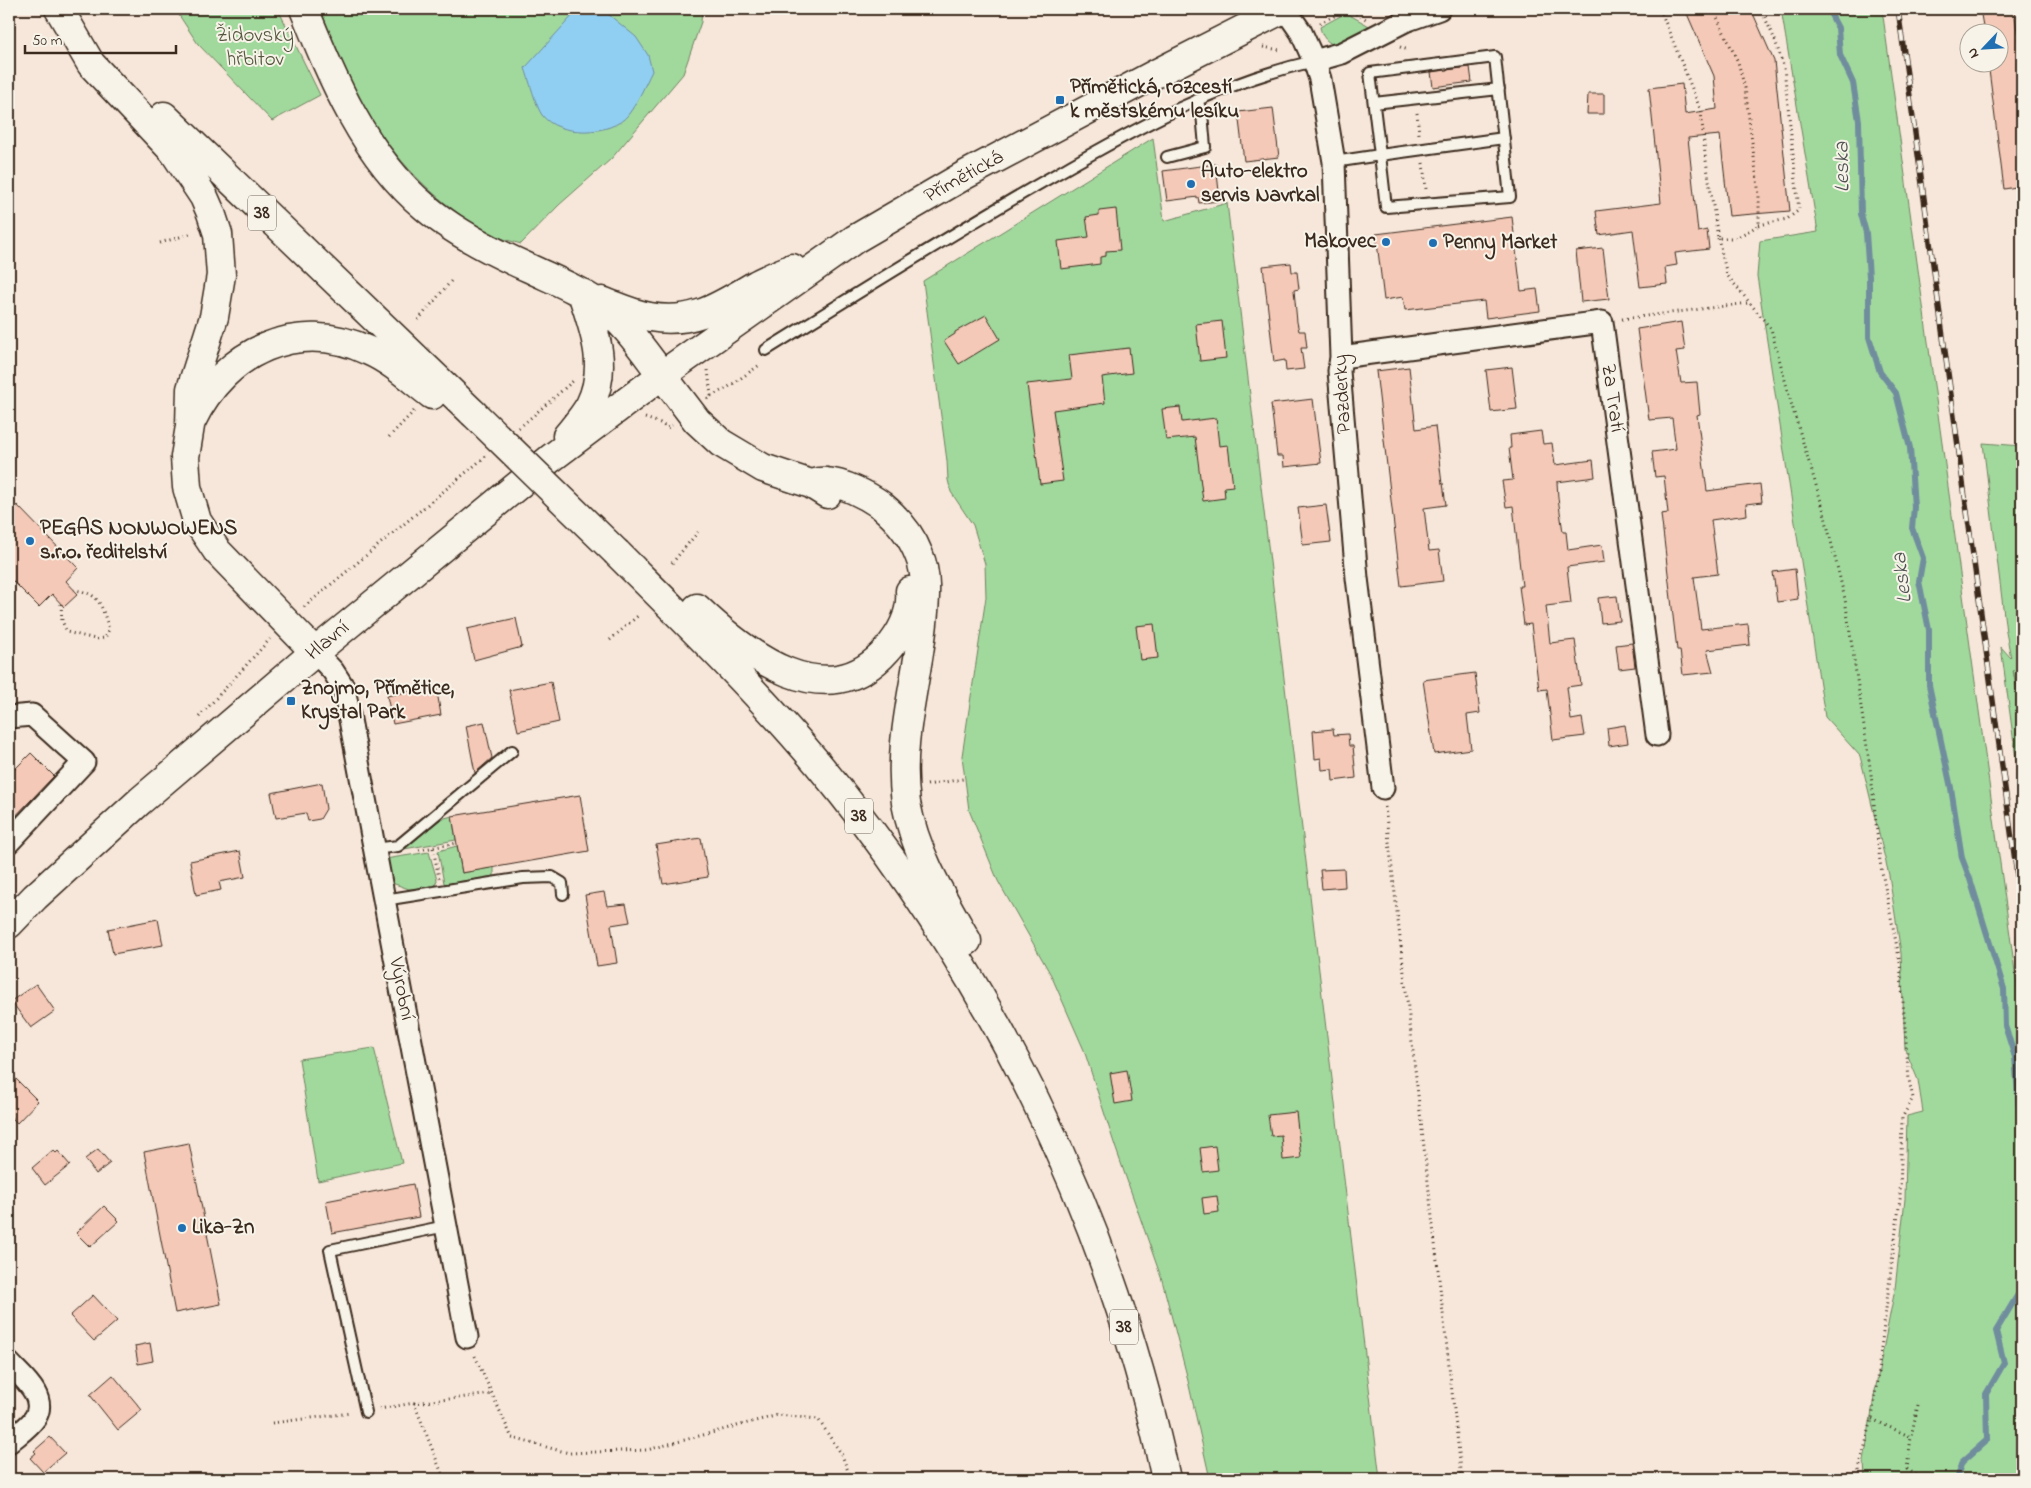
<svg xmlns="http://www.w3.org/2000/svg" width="2031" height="1488" font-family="'Indie Flower',sans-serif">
<rect width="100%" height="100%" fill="#f7e7da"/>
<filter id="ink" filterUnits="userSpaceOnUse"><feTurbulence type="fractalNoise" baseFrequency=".02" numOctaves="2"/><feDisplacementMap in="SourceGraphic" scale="10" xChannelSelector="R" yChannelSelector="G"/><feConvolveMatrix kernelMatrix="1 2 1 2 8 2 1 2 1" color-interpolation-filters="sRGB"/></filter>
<g filter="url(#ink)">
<path fill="#a1d99d" stroke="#6e825e" d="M175,9h103l42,86 -48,26 -74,-77z
M320,9h382l-1,13 -18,52 -72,85 -52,46 -38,39c-10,-3 -23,-6 -32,-11 -48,-27 -88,-66 -117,-113 -22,-34 -36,-74 -52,-111z
M1781,9h101l140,1013v457h-157l-1,-18 11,-70 20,-102 10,-90 2,-83 16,-4 -5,-32 -13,-31 -4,-96 -12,-78 -29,-119 -35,-39 -68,-441 3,-35 58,-9z
M1346,13l25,14 -34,19c-10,-3 -15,-9 -17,-19z
M1153,138l11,83 63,-18 153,1276h-170l-24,-107 -24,-92 -47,-134 -31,-96 -33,-75 -53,-94 -29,-71 -7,-54 24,-159 -1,-33 -12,-39 -22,-33 -3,-12 -1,-19 -24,-180z
M1983,443l39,3v260l-9,-36 9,55v78l-21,-156 10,11 -5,-26z
M452,816l4,24 -52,9 37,-30z
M457,846l5,27 32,-6v9l-48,8 -2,-1 -6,-32z
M429,852l8,28 -2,6 -26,3 -20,-7 -4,-23z
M374,1048l28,115 -84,18 -19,-122z"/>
<path fill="#91cff2" stroke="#6f8d9d" d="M585,9h17l34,28 12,18 4,16c-7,14 -14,31 -24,44 -16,21 -70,22 -86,0 -6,-8 -13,-36 -17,-47l48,-53z"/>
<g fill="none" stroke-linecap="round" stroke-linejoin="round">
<path stroke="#6f8d9d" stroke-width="6" d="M1828,9l10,19 2,27 13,28 6,38 2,93 5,19 3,44v60l11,35 16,21 14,55 4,59 -2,21 11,30 -4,23 10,49v55l22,103 11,70 8,21 34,110 1,37 10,31 7,90
M1956,1479l6,-17 25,-22 -1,-46 18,-31 -8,-32 24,-40 2,-25"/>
</g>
<path fill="#f4c9b7" stroke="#3b2a1e" d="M1685,9h66l23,52 16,150 -61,5 -9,-81 -32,3 10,94 9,-2 2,19 -34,4 2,12 -12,2 2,17 -27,3 -7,-57 -34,5 -3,-24 65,-8 -12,-115 33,-4 3,30 32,-5 -3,-33z
M1980,9h34l8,61v116l-18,3 -16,-127h10v-30h-14z
M1470,67l2,15 -39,5 -2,-15z
M1588,94h16v20h-17z
M1273,108l6,49 -35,4 -6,-49z
M1216,164l4,37 -21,2 -1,-6 -31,4 -4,-30z
M1116,209l4,41 -14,1v5l-6,1v7l-39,5 -3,-28 31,-4 -3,-20 13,-2v-4z
M1512,217l9,74 16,-2 3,22 -54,7 -2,-17 -79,9 -2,-13 -19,3 -8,-66z
M1603,248l6,51 -28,3 -5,-51z
M1291,263l1,9h5l2,17 -5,1 3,32 2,9h6l2,17h-6l3,21 -18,2 -1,-11 -11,2 -11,-96z
M986,315l14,24 -41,25 -15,-23 11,-7v-2z
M1222,321l4,37 -26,3 -4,-37z
M1681,322l4,28 -9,1 5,32 16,-1 3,32 -3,1 10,76 53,-7 2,18 -16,2 1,11 -36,5 7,54 -24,3 7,52 47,-5 2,21 -43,5 6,22 -30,3 -3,-25h-3l-16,-136 7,-1 -4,-37 -9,1 -3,-25 24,-3 -4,-31 -23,2 -12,-91z
M1129,348l3,25 -30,4 3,26 -52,7 10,71 -23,3 -13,-100 45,-5 -3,-24z
M1409,367l7,62 19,-3 7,58 1,-1 3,22 -22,3 5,43 10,-1 4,31 -42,5 -25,-215z
M1512,367l5,42 -26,3 -5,-42z
M1313,399l8,64 -37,4 -1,-11h-6l-6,-52z
M1180,407l2,15 34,-4 3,28 9,-1 5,41 -9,1 1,11 -22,3 -8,-64 -29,3 -4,-31z
M1541,431l2,13 9,-1 3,22 38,-5 2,17 -38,5 1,16 5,34h3l2,18 34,-5 2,17 -37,5 4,36 -25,3 4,37 25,-3 6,45 -14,2 4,33 11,-2 3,18 -32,4 -6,-51 -8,1 -8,-66 -7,1 -5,-39h3l-9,-80 -7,1 -4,-26 11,-1 -4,-32h2l-1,-13z
M17,505l61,63 -12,13 12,13 -14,13 -12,-13 -13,13 -30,-30v-64z
M1326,505l5,37 -28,3 -5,-37z
M1795,569l3,30 -21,3 -4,-30z
M1617,596l3,25 -19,2 -3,-25z
M516,618l6,29 -48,13 -7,-31z
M1154,624l4,34 -18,2 -4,-34z
M1632,643l3,24 -16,2 -3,-24z
M1475,673l5,40 -13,2 4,34 -37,5 -11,-74z
M551,682l8,40 -41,9 -9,-41z
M436,686l5,29 -48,9 -6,-28z
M484,722l8,36 -17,15 -9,-47z
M1625,725l3,18 -19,3 -2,-18z
M1333,729l1,6 14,-1 1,12h4l3,32 -23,3 -1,-12 -10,1 -1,-12 -6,1 -2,-28z
M31,753l23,23 -45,47v-48z
M322,783l4,26 -6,10 -12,2 -2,-8 -30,5 -5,-25z
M580,795l9,56 -127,22 -10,-57z
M701,838l7,39 -45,7 -7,-39z
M240,851l5,26 -26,5 2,8 -25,5 -6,-34z
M1344,869l1,18 -23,2 -2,-19z
M604,892l3,14 19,-2 4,18 -19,3 6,38 -20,3 -12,-71z
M158,919l5,26 -50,9 -5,-25z
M36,984l19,27 -24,17 -20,-27z
M1127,1070l5,31 -17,3 -5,-31z
M9,1072l29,29 -21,22 -8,-8z
M1296,1112l5,46 -18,2 -2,-25 -10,1 -3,-21z
M189,1143l32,161 -46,9 -31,-161z
M1215,1146l3,24 -15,2 -3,-24z
M98,1149l12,14 -14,11 -11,-15z
M53,1150l3,3 2,-2 12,14 -25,20 -13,-17z
M413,1184l6,33 -87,16 -6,-32z
M1217,1196l2,16 -15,2 -2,-16z
M104,1206l15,15 -29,26 -14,-14z
M93,1295l24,26 -23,20 -24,-25z
M150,1343l3,18 -15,3 -3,-18z
M113,1375l29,35 -24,20 -28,-35z
M50,1437l15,16 -22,19 -13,-14 6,-5 -2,-2z"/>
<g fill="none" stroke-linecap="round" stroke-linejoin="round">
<g stroke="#3b2a1e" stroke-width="14">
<path id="service" d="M1374,103l125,-14
M1167,157l38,-10 -3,-34 -5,-13
M1334,162l46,-7 -10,-82 125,-16 15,140 -124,10 -6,-52 124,-17
M766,350c95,-59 190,-119 287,-174 83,-48 167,-94 261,-115
M374,849l24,-3 114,-95
M384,900l139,-22 29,-1 10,6 1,11
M366,1412l-36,-162 116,-24"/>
</g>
<g stroke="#3b2a1e" stroke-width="25">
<path id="minor" d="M1285,9l16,23 13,29 6,18 14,83 7,195 -2,14 18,207 26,210
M1314,61l28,-8 63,-32 34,-12
M1341,357l261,-35 55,413
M315,652l18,19 11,17 123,649
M9,717l23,-2 52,47 -75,80
M9,1363c13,14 39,34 26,55 -6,9 -18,17 -26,24"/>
</g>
<g stroke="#3b2a1e" stroke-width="31">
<path id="secondary" d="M304,9c29,71 60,147 121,198 30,26 68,45 104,61 25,12 51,22 74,39 22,16 42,46 59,68
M602,301c16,6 31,13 48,16 44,8 71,-12 107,-33 12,-6 24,-11 35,-16
M567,436c8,-10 17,-20 23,-31 19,-39 4,-75 -8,-112
M9,924l26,-27 105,-96 175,-149 235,-193 112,-84 193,-136 110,-64 192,-102 126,-64"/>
</g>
<g stroke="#3b2a1e" stroke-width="31">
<path id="primary" d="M59,9l32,55 83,88 30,45 7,16 7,21 3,41 -7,42 -23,72 -1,37 -5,31 2,30 10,34 20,30 98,101
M164,116l309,297
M662,375l35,46 24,22 42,25 48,16 16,10
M192,420c33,-69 106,-103 177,-69 23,10 43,29 63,44
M811,484c4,-1 10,-3 15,-2 17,1 41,13 55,23 17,14 30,29 38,50 9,21 6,46 4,68 -6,59 -26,119 -17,180 9,50 36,94 61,138
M617,553c69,69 139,137 201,211 171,205 293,454 348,715
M697,608c49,47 130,110 190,42 14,-16 25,-37 23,-59"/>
</g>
<path stroke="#3b2a1e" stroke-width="3" stroke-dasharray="1 4" stroke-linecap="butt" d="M1347,9l19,10
M1660,9l41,102 4,43 13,84h18l23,-13v-30l-14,-107 -7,-26 -25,-53
M97,15l7,-6
M1320,23l28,-14
M1263,47l17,3
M1400,47l8,3
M1417,113l2,21
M1423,163l3,26
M1759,225l28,-6 12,-9 -15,-142 -9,-28 -14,-31
M1718,238l9,37 44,54 23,84 29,95 22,91 26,175 9,88 20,100 9,118 4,18 -11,20 -2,81 -28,220 -13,50 1,10
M160,243l33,-10
M1622,319l127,-16
M418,320l34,-40
M711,396l16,-8 34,-24
M707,399l4,-3 -3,-26
M645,418l15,5 7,5 5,-3
M519,428l54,-47
M389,437l26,-27
M672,563l26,-31
M61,604l1,17 5,11 28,7 10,-1 4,-9c-8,-23 -8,-36 -35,-39
M304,607l182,-151
M610,640l30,-26
M199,717l71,-78
M927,785l36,-6
M1385,807l77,672
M433,848l6,30
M419,850l38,-7
M475,1356l37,82 57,15 78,-3 131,-35 40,4 24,36 9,24
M414,1403l78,-9
M1918,1405l-7,32 -4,32 15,10
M379,1409l35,-6 30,76
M1872,1419l39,18
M272,1423l79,-10"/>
<use href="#service" stroke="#f7f3e8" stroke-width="10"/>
<use href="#minor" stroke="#f7f3e8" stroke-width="21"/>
<use href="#secondary" stroke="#f7f3e8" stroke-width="28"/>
<use href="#primary" stroke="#f7f3e8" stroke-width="28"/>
<g stroke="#3b2a1e" stroke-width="5.5">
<path id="rail" d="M1898,9l124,903"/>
</g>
<use href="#rail" stroke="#f7f3e8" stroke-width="4" stroke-dasharray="11" stroke-linecap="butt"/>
<g stroke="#3b2a1e" stroke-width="31" stroke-linecap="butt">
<path id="primary-bridge" d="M473,413l144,140"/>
</g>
<use href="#primary-bridge" stroke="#f7f3e8" stroke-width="28"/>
</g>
</g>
<g fill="#1f6fb2" stroke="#f7f3e8" stroke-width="2">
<rect x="1055" y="95" width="10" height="10" rx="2.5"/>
<circle cx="1191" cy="184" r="5"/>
<circle cx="1386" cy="242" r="5"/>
<circle cx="1433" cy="243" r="5"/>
<circle cx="30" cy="541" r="5"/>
<rect x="286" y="696" width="10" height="10" rx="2.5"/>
<circle cx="182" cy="1228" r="5"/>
</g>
<g text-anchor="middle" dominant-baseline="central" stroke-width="4" stroke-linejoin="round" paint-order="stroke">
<g fill="#f7f3e8" stroke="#73665b" stroke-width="1">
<rect x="248" y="195.5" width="28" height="35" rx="4"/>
<rect x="845" y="798.5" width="28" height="35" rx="4"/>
<rect x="1110" y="1309.5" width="28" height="35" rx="4"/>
</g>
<g font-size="20" font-weight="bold" fill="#3b2a1e">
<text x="262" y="213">38</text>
<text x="859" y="816">38</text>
<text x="1124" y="1327">38</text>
</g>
<g font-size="21" fill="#54563e" stroke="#f7f3e8">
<text x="255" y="36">Židovský<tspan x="255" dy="24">hřbitov</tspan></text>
</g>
<g font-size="21" font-weight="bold" fill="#3b2a1e" stroke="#f7f3e8" text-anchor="start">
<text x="1070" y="88">Přímětická, rozcestí<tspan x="1070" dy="24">k městskému lesíku</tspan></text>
<text x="1201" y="172">Auto-elektro<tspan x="1201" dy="24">servis Navrkal</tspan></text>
<text x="1376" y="242" text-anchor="end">Makovec</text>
<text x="1443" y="243">Penny Market</text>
<text x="40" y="529">PEGAS NONWOWENS<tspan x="40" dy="24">s.r.o. ředitelství</tspan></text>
<text x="301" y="689">Znojmo, Přímětice,<tspan x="301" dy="24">Krystal Park</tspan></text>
<text x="192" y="1228">Lika-Zn</text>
</g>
<g font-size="21" fill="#3b2a1e" stroke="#f7f3e8">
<text transform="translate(964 177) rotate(-29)">Přímětická</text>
<text transform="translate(1343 394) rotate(-93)">Pazderky</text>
<text transform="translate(1612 398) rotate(82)">Za Tratí</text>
<text transform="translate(328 641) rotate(-40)">Hlavní</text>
<text transform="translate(401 989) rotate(79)">Výrobní</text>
</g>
<g font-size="22" font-style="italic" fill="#505353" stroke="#f7f3e8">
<text transform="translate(1843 167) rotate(-91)">Leska</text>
<text transform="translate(1903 578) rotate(-97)">Leska</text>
</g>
</g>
<rect width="2031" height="1488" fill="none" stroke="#f7f3e8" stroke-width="30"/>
<rect x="15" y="15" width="2001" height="1458" fill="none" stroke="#3b2a1e" stroke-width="2" filter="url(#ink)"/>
<g transform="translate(1984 48) rotate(245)"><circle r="24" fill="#f7f3e8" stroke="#aca397"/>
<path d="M0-4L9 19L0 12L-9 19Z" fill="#1f6fb2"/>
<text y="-8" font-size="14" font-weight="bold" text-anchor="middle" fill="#3b2a1e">N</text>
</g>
<path d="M25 45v8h151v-8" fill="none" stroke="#3b2a1e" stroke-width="2.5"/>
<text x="32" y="45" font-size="15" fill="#3b2a1e" stroke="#f7f3e8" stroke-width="4" paint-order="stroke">50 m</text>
</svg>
